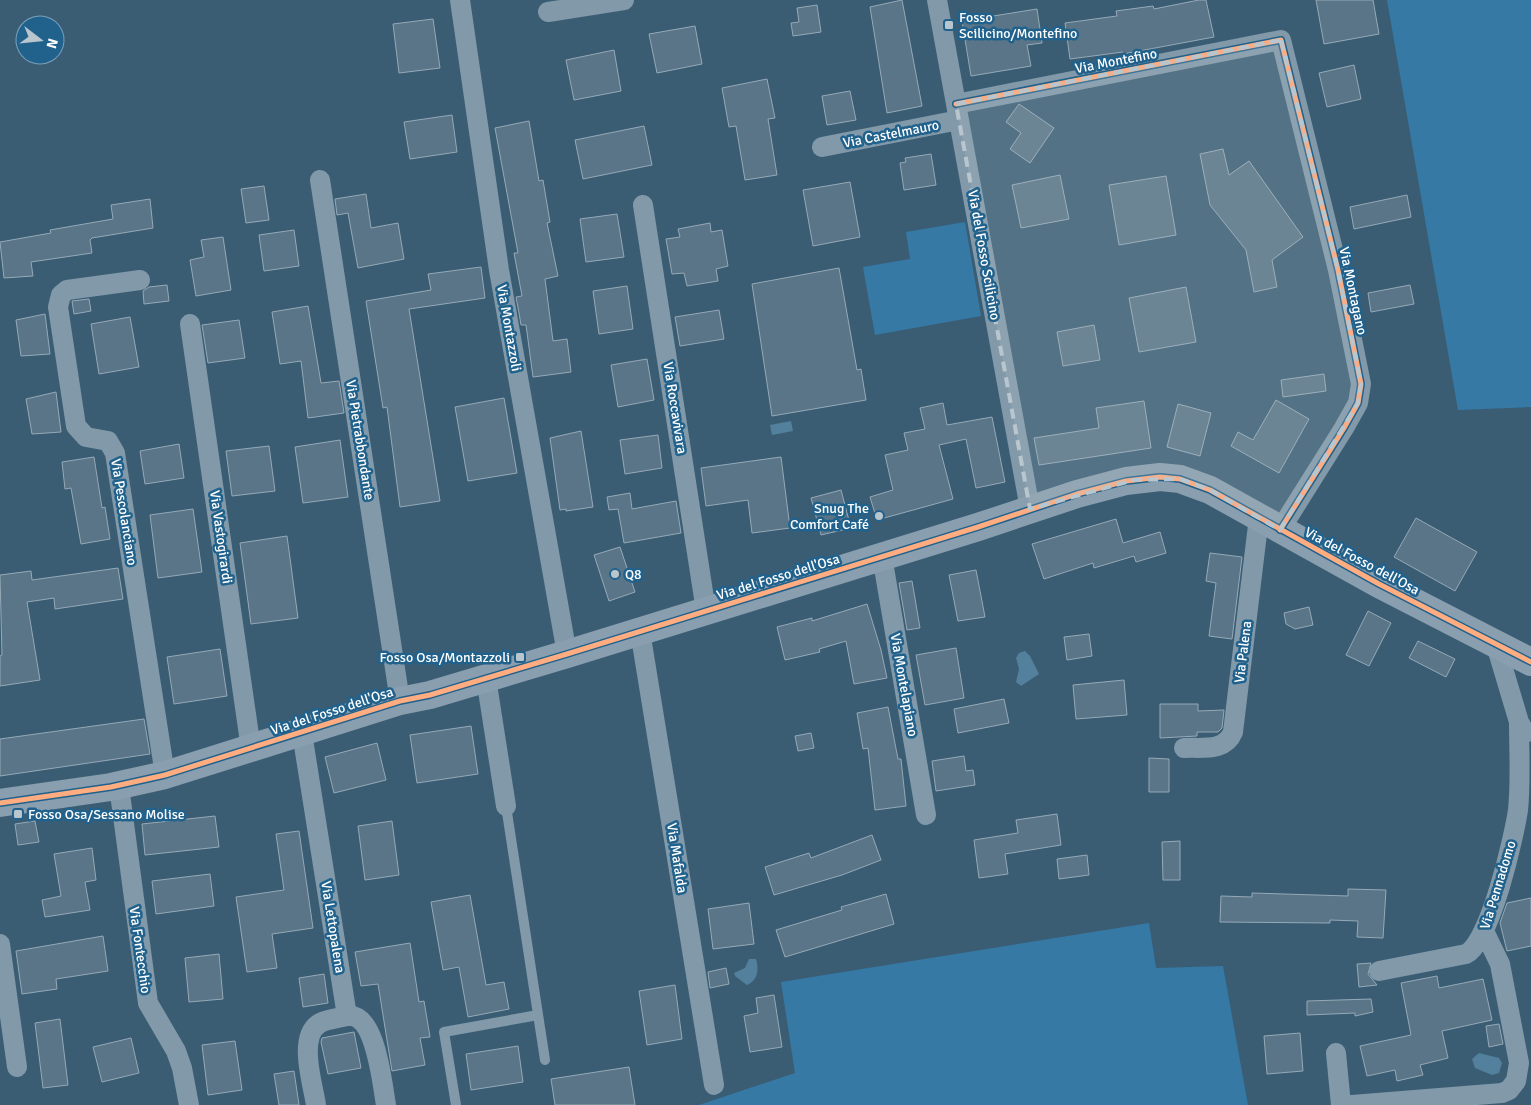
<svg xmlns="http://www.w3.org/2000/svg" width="1531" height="1105" font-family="Signika,sans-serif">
<rect width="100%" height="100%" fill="#3a5d74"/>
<path fill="#3679a4" d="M1387,0h144v407l-73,3z
M965,222l16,94 -106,19 -12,-68 47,-8 -4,-27z
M1149,923l7,45 67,-2 25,139h-549l96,-32 -14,-91z"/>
<path fill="#53809c" d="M791,421l2,10 -21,4 -2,-10z
M1025,651l5,5 9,18 -18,12 -5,-4 3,-13 -3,-11 3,-5z
M749,959h7c3,11 2,21 -9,26l-12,-9 -1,-3 11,-5z
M1479,1053l20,5 3,5 -3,10 -7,2 -17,-7 -3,-9z"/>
<path fill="#597587" stroke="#96a9b7" d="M902,0l20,106 -35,7 -17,-106z
M1199,0h7l8,37 -91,17v-2l-53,7 -5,-36 52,-7 -1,-5 37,-5 1,3z
M1316,0h57l6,34 -55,10z
M817,5l4,27 -28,4 -2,-13 8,-1 -2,-14z
M1037,9l5,34 -15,2 4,21 -60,10 -9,-55z
M433,19l7,49 -41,5 -6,-49z
M695,26l7,38 -45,9 -8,-39z
M614,50l7,41 -47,9 -8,-40z
M1354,65l7,34 -34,8 -8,-34z
M767,79l8,39 -7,1 9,56 -32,5 -9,-54 -7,1 -7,-39z
M850,91l6,29 -29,5 -5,-29z
M1019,104l35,24 -24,35 -20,-14 11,-16 -15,-11z
M452,115l5,37 -47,7 -6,-37z
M529,121l10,60 4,-1 7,42 -3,1 11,53 -13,3 8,62 14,-2 4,33 -38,5 -7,-52h-5l-2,-12 -3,-16 6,-1 -8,-43h4l-23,-125z
M644,126l8,39 -69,14 -8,-39z
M1223,149l6,26 20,-14 54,76 -31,23 5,27 -23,5 -8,-42 -36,-45 -10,-51z
M931,154l5,31 -32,5 -4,-27 6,-1 -1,-4z
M1060,175l9,44 -48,9 -9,-43z
M1166,176l10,59 -57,10 -10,-60z
M850,182l10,55 -47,9 -10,-56z
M264,186l5,34 -23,3 -5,-34z
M366,194l5,34 27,-5 6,36 -46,9 -10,-55 -11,2 -2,-16z
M1407,195l4,22 -57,12 -4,-22z
M150,199l3,29 -61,10 -2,2 2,13 -61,9 2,14 -29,2 -4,-36 51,-9 -1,-3 63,-11 -2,-14z
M617,214l7,43 -38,5 -6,-43z
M710,223l1,9 11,-2 6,36 -12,3 2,12 -31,5 -3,-13 -12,1 -6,-35 14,-2 -2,-8z
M294,230l5,36 -35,5 -5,-36z
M223,237l8,53 -35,6 -6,-36 14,-3 -3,-17z
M481,267l4,31 -76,11 31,192 -40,6 -13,-100 -4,1 -17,-107 65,-11 -3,-16z
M839,268l18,102 4,-1 5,31 -94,16 -20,-132z
M167,285l2,16 -25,3 -1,-13 6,-4z
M1410,285l4,19 -43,8 -3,-19z
M627,286l6,43 -34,5 -6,-43z
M1186,287l10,55 -57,10 -10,-54z
M89,299l2,12 -17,3 -2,-13z
M308,306l13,77 18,-2 5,32 -36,5 -7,-57 -21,3 -8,-52z
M719,310l5,29 -44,7 -5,-29z
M45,314l5,40 -29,2 -5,-36z
M130,317l9,50 -40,7 -8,-50z
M239,320l6,38 -37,5 -6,-38z
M1094,325l6,35 -37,6 -6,-34z
M647,359l7,41 -36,7 -7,-42z
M1324,374l2,17 -43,6 -2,-17z
M56,392l5,40 -29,2 -6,-35z
M504,398l13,75 -49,8 -13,-74z
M1276,400l33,19 -30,54 -48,-27 7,-14 15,8z
M1144,401l7,47 -112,17 -5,-27 65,-10 -3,-20z
M943,403l4,22 45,-8 13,65 -29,6 -10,-49 -27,6 14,54 -76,21 -7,-23 23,-7 -8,-35 23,-5 -4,-17 21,-4 -5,-21z
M1178,404l33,9 -11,43 -33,-9z
M581,431l12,76 -27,4v-2l-6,1 -10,-72z
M658,435l4,33 -37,6 -5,-34z
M340,440l8,57 -45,6 -8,-56z
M179,444l5,34 -39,6 -5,-33z
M269,446l6,45 -43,5 -6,-45z
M94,457l8,51 3,-1 5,32 -29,5 -10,-56 -6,1 -3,-27z
M781,457l9,71 -38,5 -4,-33 -42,6 -5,-38z
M841,490l10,38 -30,7 -10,-37z
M630,493l2,16 44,-8 5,32 -57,10 -6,-34 -9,1 -2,-13z
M193,509l9,63 -44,6 -8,-63z
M1416,518l61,34 -22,39 -61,-34z
M1116,519l7,24 37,-11 6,21 -30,9 -2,-6 -40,12 -1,-5 -49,16 -12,-35z
M287,536l11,82 -47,6 -11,-81z
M620,547l15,45 -26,9 -15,-46z
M1210,553l32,4 -10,82 -23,-3 7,-53 -10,-2z
M118,568l5,31 -68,10 -1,-11 -27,4 13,78 -40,6v-30l2,-1 -2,-80 31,-4 1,9z
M976,570l9,47 -27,4 -9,-46z
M912,581l8,47 -13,2 -8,-47z
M867,604l14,46 6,28 -33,6 -8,-43 -27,8 1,3 -35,8 -8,-33 35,-9v3z
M1309,607l4,18 -18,4 -9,-5 -2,-11z
M1368,611l23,12 -22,43 -23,-11z
M1089,634l3,22 -25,4 -3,-23z
M1418,641l37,18 -9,18 -37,-19z
M956,648l8,50 -39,7 -9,-50z
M220,649l7,47 -53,8 -7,-47z
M1124,680l3,35 -51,4 -3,-34z
M1004,699l5,24 -51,10 -4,-24z
M1160,704h38v7l26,-1 -2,18 -4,4h-21v4l-37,2z
M888,707l10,52h3l5,47 -31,4 -7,-62 -5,1 -6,-36z
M144,719l6,35 -150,22v-37z
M471,726l7,48 -61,9 -7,-48z
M811,733l3,15 -16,3 -3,-15z
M377,743l9,37 -52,13 -9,-36z
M964,756l2,15 7,-1 2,15 -39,6 -4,-30z
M1149,758l20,1v33h-20z
M1057,814l4,31 -56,9 3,20 -29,4 -5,-38 44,-7 -2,-13z
M215,816l4,31 -74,8 -3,-31z
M35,821l4,21 -21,3 -3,-21z
M392,821l7,54 -34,5 -7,-54z
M299,831l14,97 -41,6 5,34 -30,4 -11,-75 48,-7 -8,-56z
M872,835l9,25 -39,15 -68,20 -9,-28 44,-14 2,5z
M1180,841v39h-17l-1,-38z
M92,848l4,32 -11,2 5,28 -45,7 -3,-17 19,-4 -7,-42z
M1087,855l2,20 -30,4 -2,-20z
M210,874l4,32 -58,8 -4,-33z
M1348,889l38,1 -3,48 -26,-1 1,-16 -28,-1v3l-110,-1 1,-26 31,1v-4l96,3z
M886,894l8,30 -109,33 -9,-27 66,-20 -1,-3z
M470,895l16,90 18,-3 5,27 -41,8 -9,-50 -16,3 -12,-68z
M1531,898v48l-24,5 -7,-28 7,-20z
M749,903l5,41 -41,5 -5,-40z
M103,936l5,35 -52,8 1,10 -35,5 -6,-43z
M410,943l9,59 5,-1 6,36 -10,1 5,27 -33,6 -14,-87 -17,2 -6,-34z
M219,954l4,45 -34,3 -4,-44z
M1371,963l-3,11 9,11 -18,2 -2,-23z
M726,968l3,16 -19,4 -2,-16z
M324,974l4,29 -25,4 -4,-29z
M1437,976l2,12 44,-9 9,41 -50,11 6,27 -28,7 3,10 -26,6 -2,-11 -28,6 -7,-30 51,-11 -10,-52z
M675,985l7,54 -35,6 -8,-54z
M774,995l8,52 -32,5 -6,-36 14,-3 -2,-15z
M1371,999l2,13 -18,4v-3l-48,2v-14z
M60,1019l8,66 -25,3 -8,-65z
M1499,1024l4,20 -14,3 -3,-21z
M354,1032l7,36 -33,6 -7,-32 1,-4z
M1300,1033l3,38 -36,3 -3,-38z
M131,1038l8,35 -37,9 -9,-35z
M235,1041l7,49 -34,5 -6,-50z
M518,1046l5,36 -52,8 -5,-36z
M629,1067l6,38h-80l-4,-26z
M294,1071l5,34h-20l-5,-31z"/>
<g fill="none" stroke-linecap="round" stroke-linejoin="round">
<path stroke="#8199a9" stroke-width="10" d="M506,806l39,254
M456,1105l-12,-73 94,-17"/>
<path stroke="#8199a9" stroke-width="20" d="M460,0l39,270 68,384
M937,0l93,509
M548,12l76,-12
M956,104l325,-64 57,230 23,114 -3,19 -14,25 -64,102
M822,147l137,-27
M320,180l80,521
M643,205l63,406
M140,280l-73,10 -6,5 -3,12 18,119 10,11 22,4 7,12 50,322
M190,324l61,425
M882,556l44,259
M640,631l74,454
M1496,645l23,77 6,11
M486,678l20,128
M302,733l45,283c29,-4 35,67 39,89
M1184,748c18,-1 41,4 49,-16l26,-215
M119,786l29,217 28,48 6,17 7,37
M0,944l17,123
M1379,971l87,-17c24,-11 48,-117 52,-144 3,-29 1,-59 1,-88
M1336,1053l5,52
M316,1105c-3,-21 -19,-69 4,-82 8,-4 19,-5 27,-7
M1352,1105l150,-12 7,-3 7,-9 3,-18 -19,-99 -16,-33"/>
<path stroke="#899eae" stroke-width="28" d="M0,803l111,-16 54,-12 235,-74 30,-6 137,-41 411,-127 99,-33 49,-13 34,-4 20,2 30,11 169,94 152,78"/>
<g stroke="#21628d" stroke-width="8">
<path id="cycleway" d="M956,104l325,-64 57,230 23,114 -3,19 -14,25 -64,102
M0,803l111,-16 54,-12 235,-74 30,-6 137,-41 411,-127 99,-33 49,-13 34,-4 20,2 30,11 169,94 152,78"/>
</g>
<use href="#cycleway" stroke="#ffac80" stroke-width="5"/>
</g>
<path fill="#bac6ce" fill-opacity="0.2" stroke="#bac6ce" stroke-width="4" stroke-dasharray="10 6" stroke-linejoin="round" d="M1281,40l57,230 23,114 -3,19 -78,127 -70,-40 -30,-11 -46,1 -104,29 -74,-405z"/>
<g fill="#bac6ce" stroke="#21628d" stroke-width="2">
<rect x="944" y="20" width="10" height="10" rx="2.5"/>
<circle cx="879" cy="516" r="5"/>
<circle cx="615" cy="574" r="5"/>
<rect x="515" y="652" width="10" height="10" rx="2.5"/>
<rect x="13" y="809" width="10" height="10" rx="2.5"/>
</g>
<g text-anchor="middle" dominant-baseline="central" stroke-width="5" stroke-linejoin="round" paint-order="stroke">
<g font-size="14" fill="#fff" stroke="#21628d" text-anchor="start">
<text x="959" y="17">Fosso<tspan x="959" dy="16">Scilicino/Montefino</tspan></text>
<text x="869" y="508" text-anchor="end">Snug The<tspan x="869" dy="16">Comfort Café</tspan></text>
<text x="625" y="574">Q8</text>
<text x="510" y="657" text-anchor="end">Fosso Osa/Montazzoli</text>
<text x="28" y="814">Fosso Osa/Sessano Molise</text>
</g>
<g font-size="14" fill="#fff" stroke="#21628d">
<text transform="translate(1116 61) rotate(-11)">Via Montefino</text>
<text transform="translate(891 134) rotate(-11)">Via Castelmauro</text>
<text transform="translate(984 255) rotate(80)">Via del Fosso Scilicino</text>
<text transform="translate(1353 291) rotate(78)">Via Montagano</text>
<text transform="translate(509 328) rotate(80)">Via Montazzoli</text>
<text transform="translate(675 408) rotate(81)">Via Roccavivara</text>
<text transform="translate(360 440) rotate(81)">Via Pietrabbondante</text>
<text transform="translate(124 512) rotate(81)">Via Pescolanciano</text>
<text transform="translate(221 537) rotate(82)">Via Vastogirardi</text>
<text transform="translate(1362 561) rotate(28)">Via del Fosso dell'Osa</text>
<text transform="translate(778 577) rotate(-17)">Via del Fosso dell'Osa</text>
<text transform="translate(1243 652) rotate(-83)">Via Palena</text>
<text transform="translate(904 685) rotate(80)">Via Montelapiano</text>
<text transform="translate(332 711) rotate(-18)">Via del Fosso dell'Osa</text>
<text transform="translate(677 858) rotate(81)">Via Mafalda</text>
<text transform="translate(1498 885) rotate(-73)">Via Pennadomo</text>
<text transform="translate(333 927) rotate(81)">Via Lettopalena</text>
<text transform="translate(140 950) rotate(82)">Via Fontecchio</text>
</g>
</g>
<g transform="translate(40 40) rotate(106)"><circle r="24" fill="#21628d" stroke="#7aa1bb"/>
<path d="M0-4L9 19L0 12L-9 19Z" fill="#bac6ce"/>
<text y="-8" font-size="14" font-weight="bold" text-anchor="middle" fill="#ffffff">N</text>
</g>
</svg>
